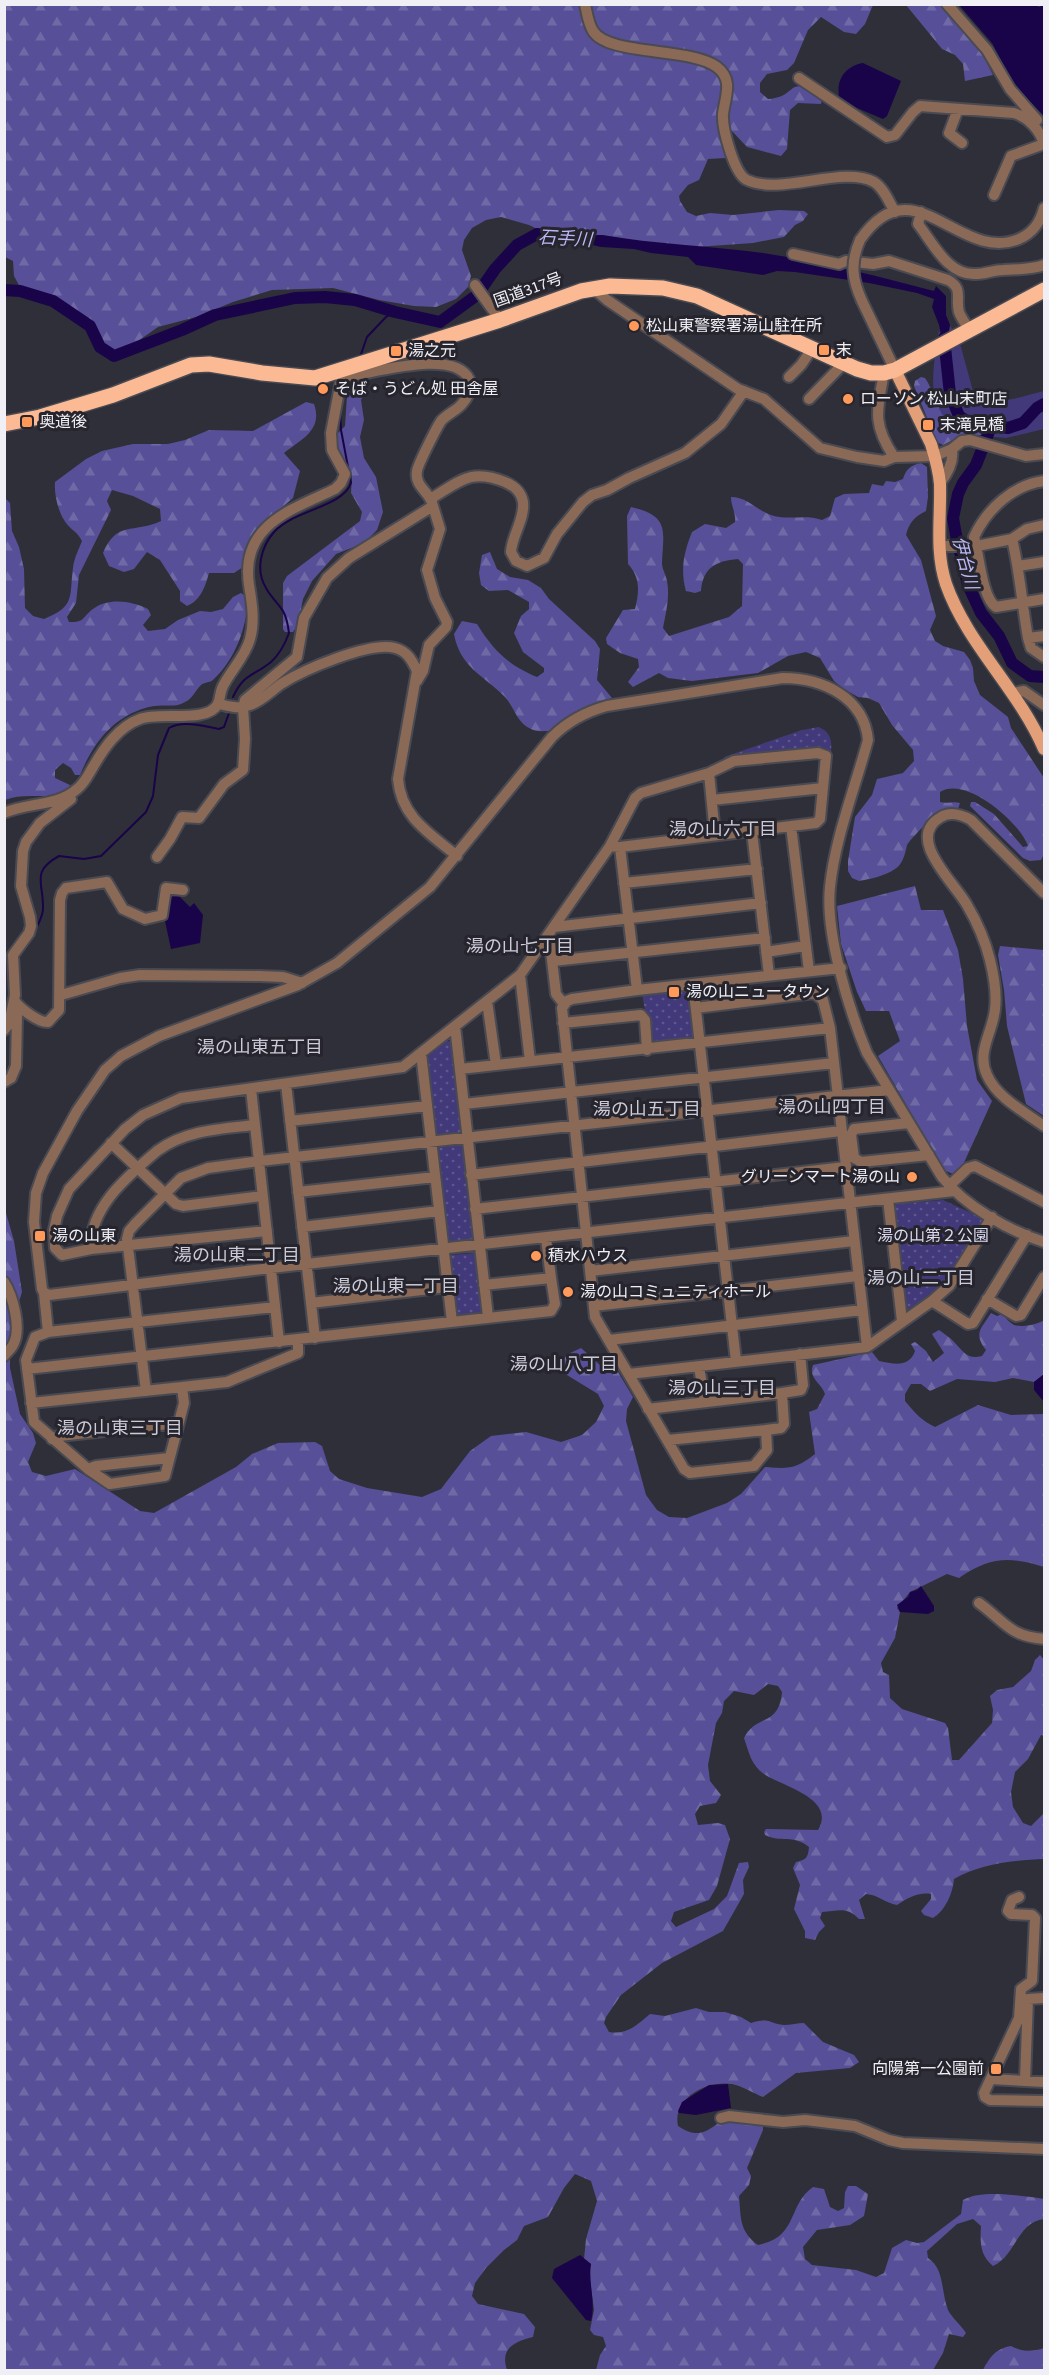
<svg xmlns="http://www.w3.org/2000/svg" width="1049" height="2375" font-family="'Source Sans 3','Noto Sans JP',sans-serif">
<defs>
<pattern id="forest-firs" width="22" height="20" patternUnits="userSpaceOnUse" patternTransform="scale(1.5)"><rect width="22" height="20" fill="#574f97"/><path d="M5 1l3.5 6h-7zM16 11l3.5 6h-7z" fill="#6f69a6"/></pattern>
<pattern id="park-dots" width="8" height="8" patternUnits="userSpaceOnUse" patternTransform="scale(1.5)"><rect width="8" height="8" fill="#42397a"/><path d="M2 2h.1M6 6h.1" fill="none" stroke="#5e568e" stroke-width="1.8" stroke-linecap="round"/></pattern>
</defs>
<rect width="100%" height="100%" fill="#2f2f39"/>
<path fill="#42397a" d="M950,325l11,22 13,48c21,13 48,1 70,-4v38l-38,9 -24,-2 2,-1 -4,-6c-9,-1 -24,1 -31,-5 -25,-20 -14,-67 -10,-94l6,21z"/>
<path fill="url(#forest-firs)" d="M5,5h868l-8,19 -9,10 -12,-2 -23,-15 -13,13 -14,33 -7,7 -20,4 -7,9v9l8,7c32,-2 17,-27 54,-1l-1,6 -23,-1 -8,7 -3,39 -6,7 -34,-9 -17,-18 -11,3 7,21 -1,5 -17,1 -9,21 -11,5 -9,11 1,5 7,11 9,4 14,-3 23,2 46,-5 25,1 4,3 -5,7 -8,4 -11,12 -31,6 -57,4 -48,-4 -46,-8 -50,1 -23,-11 -28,-8 -15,3 -14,8 -8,12 -2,10 9,26 -3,11 -12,12 -20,8 -22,-1 -35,-6 -46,-12 -61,2 -39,12 -37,15 -38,10 -30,21 -13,3 -12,-7 -10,-22 -35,-23 -38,-12 -6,-11 -1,-15 -8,-4z
M906,5h36l38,44 13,26 -28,6 -2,-17 -8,-9 -13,-6z
M921,377l4,1c10,13 15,47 32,50 8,1 15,-1 23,1l4,6h-21l-20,10 -6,-3 -23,-56 1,-5z
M358,380l7,3v10l-4,7 3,20 -4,17 4,21 12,19 7,35 -6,18 -13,13 -28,11 -24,27 -9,18 -5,25 -5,8h-8l-2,-3v-46l4,-7 73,-55 2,-9 -11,-19 1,-17 -14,-27 -3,-13 10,-10 2,-30 5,-13z
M306,402l8,2c9,26 -12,35 -30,49l16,18 -7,27 -21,18 -24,34 -5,17 -9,6h-25c-4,14 -8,27 -22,33l-7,-5v-10l-20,-31 -13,-8 -13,17 -10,3 -15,-6 -6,-13c14,-33 30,-19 58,-32l-1,-12 -27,-13 -21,-6 -5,11 4,9 -32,65 -3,28 -9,14 2,5c16,1 13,-5 24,-13 15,-12 40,-8 55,0l3,6 -8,10 5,6 17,-2 13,-9 22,-9 11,1 12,-3 10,-12 8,-4 7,5c-1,29 -13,62 -35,82 -4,3 -9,2 -12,5 -6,6 -9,14 -16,17 -9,6 -21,2 -31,4 -38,7 -60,35 -74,69h-5l-4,-7 -8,-5 -8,7v8l15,7 -3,7c-21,9 -40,-1 -62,8l-1,-303 6,6 2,28 7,16 5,22 1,39 8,8 11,3c32,-13 25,-22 29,-51 1,-10 6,-19 9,-27 -5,-10 -11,-11 -16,-18 -8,-11 -12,-28 -11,-41l31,-23 16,-8 31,-7h35l17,-4 24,-10 44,1z
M921,463l6,4 1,30 -2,14c-12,6 -17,12 -20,24l15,25 15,56 -6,14 5,11 8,5 21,6 6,8 3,8 1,13 6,14 28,22 3,11 33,50v76l-3,6 -11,1 -7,-3 -53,-52 1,-4h4l19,12 29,33 5,-1c-8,-24 -63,-71 -88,-54v10c8,2 13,-1 20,1l-2,6c-7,0 -16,1 -22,5 -4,3 -28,28 -29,31 -2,9 -4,19 -12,24 -10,7 -25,10 -36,12l-7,-3 -4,-7v-10l7,-44 17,-22 5,-16 26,-6 11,-12 -1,-11 -21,-25 -13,-22 -11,-5 -10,-1 -14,-8 -10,-8 -14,-23 -14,-6 -18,4 -30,17 -66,8 -24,-3 -9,-5 -26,14 -5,-5 11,-15 -1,-8 -18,-6 -13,-9 -1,-6 17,-28 12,-1c4,-16 6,-31 -7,-45l-1,-48 4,-9c40,9 32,25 31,56 0,6 4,12 5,18 3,15 -1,32 -4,47l6,8 60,-19 13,-11 1,-42 -5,-5c-23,2 -35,9 -37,32l-6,2 -9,-2c-6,-21 -2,-39 6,-59l13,-8 21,4 9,-6c1,-9 -4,-16 -4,-25 17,0 27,15 43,19 16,4 32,-2 48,4l8,-4 5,-18 9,-4 25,-1 3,-9 11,2 3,-5 9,1 8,-3c3,-10 8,-14 18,-16z
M490,552l7,17 13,8 18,3 13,8 8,11 46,42 5,8 -3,31 15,18c-25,7 -43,15 -63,33 -6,0 -13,1 -18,-2 -15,-7 -16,-21 -26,-32 -22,-22 -45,-30 -51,-63l8,-13 15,3c17,27 30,40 60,53l7,-5v-4l-21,-16 -9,-19 7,-17 8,-7v-7l-21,-12 -19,1 -8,-6 -2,-12 3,-18z
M915,886l6,24h22l15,40 5,29 4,47 10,54 15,21 -30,66 -9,7 -9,-4 -66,-114 22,-15 -11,-30h-23l-9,-19 -16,-48 -4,-38z
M1000,946l44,4v166l-18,-12 -19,-78 -3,-36 -6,-35z
M4,1206l10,35 8,51 -6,19 -6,42v15l10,46 13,19 3,10 -8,19 4,10 14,4 29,-7 65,42 14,2 82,-46 16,-13 26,-11 37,-1 7,4 8,25 9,8 28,9 55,9 19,-8 29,-38 21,-15 35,-4 35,10 21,-7 14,-13 8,-16 -6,-12 -36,-22 -3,-8 9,-10 13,-6 20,18 14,1 18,30 -6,12 -1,12 20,74 11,15 12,7 18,1 40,-15 14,-9 24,-27c24,2 31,2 50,-13l-6,-42 8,-3 8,-15c-4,-11 -17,-16 -12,-29l59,-13 7,9c15,3 30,7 36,-10l-4,-7 4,-2 11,9 7,11 11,-9 -12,-19 7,-4c5,4 11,7 15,12 9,9 13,18 28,14l4,-6c-13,-17 -5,-21 5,-37l6,3 5,-2c3,3 8,9 12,11 7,3 25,-1 30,-5v54l-10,8 -21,-4 -18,4 -38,-3 -27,12 -9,-7h-10l-6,10v7c9,11 17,20 30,26l43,-22 33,10 33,-1v153c-35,-11 -54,-10 -85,11l-12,-4 -37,18 -13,16 3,4 -5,26 -14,25 2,9 6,3 1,23 12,11 43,14 3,5 4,32h7l33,-37 1,-13 -3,-14 7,-6 16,-3 18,-16 4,-11 5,-5 4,5v76l-3,-1 -13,24 -13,13 -4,20 2,15 10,16 8,3 13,-13v46c-29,1 -65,5 -90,20 -1,14 -9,32 -21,39l-9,-3 -3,-4 10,-12v-5c-13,-2 -23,4 -34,11 -12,-2 -18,-10 -31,-11l-7,6 6,19h-6c-12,-13 -21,-8 -37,-7l-2,6 5,8 -6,6 -4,8 -10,-2v-7l-11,-22 6,-24 -7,-17 3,-6c10,-2 12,-4 13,-15 -16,-13 -28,-4 -44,-12l-1,-3 2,-3 52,1c19,-32 -37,-44 -54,-56 -13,-9 -15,-22 -20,-36 12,-24 35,-11 38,-46l-4,-6 -10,-2 -14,11 -20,-4 -10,10 -2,12 -6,10 -8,42 2,16 11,14 -5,8 -16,3 -5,8 3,11 20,-2 7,2 5,14 -13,47 -8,14 -35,12 -3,9 5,6 38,-18 13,-13 12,-33 9,-1 1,5 -6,13 1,14 -21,37 -61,32 -41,32 -15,22 -2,6 5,9c18,3 28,-7 41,-18l15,2 31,-8 13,4h16l16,5 10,6c20,-6 18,1 33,2 7,0 14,-2 20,-2l19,19 31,13 5,7 -9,6 -54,5 -33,24c-10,-4 -21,-11 -31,-13 -25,-4 -60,14 -54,42 27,18 32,-3 56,-10 8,-2 21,3 29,4v10l-16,38 4,8 -2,9 -10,11c2,22 0,35 19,49 41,-8 29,-40 55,-58l11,2 6,18 8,4 6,-3 1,-16 3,-6h8l12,8 -4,22 -14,9 -33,5 -14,17 2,12 7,6 44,5 20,7 8,-4 8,-25 14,-8 11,3 7,-1 37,-28 2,-14c19,-11 60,-4 81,-1v20c-27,3 -28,37 -51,47 -13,-11 -13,-23 -12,-40l-8,-7 -16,5 -30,27 1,7c17,11 13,35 20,52 4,8 13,15 18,23l-3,4 -14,-3 -6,19 -10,17h-337l4,-15 6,-9 -3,-9 -9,-2 -4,-5 4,-20 -5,-38 2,-8 -7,-5 2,-20 11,-38 -6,-20 -16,-7 -11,14 -16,29 -24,9 -7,14 -13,10 -18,18 -11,15 -3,13 6,8 46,10 11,13 -2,10c-20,5 -33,12 -26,33h-502z
M1011,2346c12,6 21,6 33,2v22h-61c7,-13 12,-21 28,-24z"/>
<path fill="url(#park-dots)" d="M819,727c12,6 13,13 12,26l-2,1 -4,-4 -99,12 -2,-5 78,-27z
M688,989l3,3 5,45 -3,3 -38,4 -5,-5 -8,-46z
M446,1040l7,3 11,87 -3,5 -23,3 -3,-3 -9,-77 2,-4z
M463,1142l13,93 -2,5 -25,2 -3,-2 -9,-92 2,-3z
M943,1200l39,18 1,6 -38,59 -38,28 -2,-2 -12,-99 3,-6z
M475,1253l4,5 3,57 -23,3 -4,-3 -7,-56 3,-4z"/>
<path fill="#1a0449" d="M1035,5l4,2 5,-2v111l-22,-23 -11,-14 -19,-36 -33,-38z
M863,63l38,18 -14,35 -4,3 -26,-11 -18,-12c-3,-17 7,-30 24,-33z
M602,235c53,9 107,11 161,18 58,9 115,23 171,38l2,-5 10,10v19l4,10 -5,28 -6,-28 -7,-18 2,-8 -17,-6 -48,-10 -74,-11 -18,-1 -14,4 -67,-10 -8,-8 -37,-4 -17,-4 -33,-2 -49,-11z
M179,896l11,11 4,-4 9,12 -3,28 -29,6 -6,-28 3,-1 3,-23z
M1044,1374v28l-10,-12v-8z
M921,1586l13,20v5l-6,3 -28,-2 -3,-7 11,-8 2,-5 7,-2z
M728,2084l3,24 -35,7 -17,-2 -1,-2 4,-9 27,-17z
M580,2255l11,9c-3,19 5,38 0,57l-5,-1 -34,-42 2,-9z"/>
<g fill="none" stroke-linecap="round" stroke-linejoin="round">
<path stroke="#1a0449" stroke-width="2" d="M360,357l7,-20 19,-20 9,-5
M233,697c11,-24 21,-21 38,-35 9,-8 14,-18 18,-29 -1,-8 -2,-15 -6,-22 -5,-8 -13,-15 -17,-23 -11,-18 -5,-41 8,-56 19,-22 69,-25 77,-49l-10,-53 -1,-20
M35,931c3,-7 8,-15 8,-22 1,-26 -13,-37 16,-53l25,3 17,-3 45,-44 7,-16 5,-41 11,-27c13,-8 36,-2 50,1l5,-2 5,-14"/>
<path stroke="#1a0449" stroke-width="12" d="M4,290l16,1 33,10 37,25 10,21 14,9 68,-26 33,-15 80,-17 30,-1 30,3 40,12 45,10 37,-27 18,-26 22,-24 20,-11 31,4
M944,338l6,56 9,22 8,5 41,7 15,-5 14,-15 7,-4
M992,424l-16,41 -13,18 -5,11 -5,24 3,17 12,50 13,28 18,23 13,27 18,13 14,1"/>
<g stroke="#4a4a53" stroke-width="14">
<path id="minor" d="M585,4c2,9 3,19 8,27 15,25 98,16 124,36 17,13 8,30 6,47 -1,14 11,60 24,66 34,16 96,-15 127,2 10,6 15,20 21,30
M947,4l40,46 23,39 27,31
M799,78l88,59 8,-2 18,-23 7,-6 94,7c14,4 26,17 30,31l-33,12 -17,39
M958,109l-9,24 13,10
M921,212l-3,12c15,19 30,52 58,50 9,0 18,-4 27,-4 14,-1 28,0 41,-5
M860,240c54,-78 99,24 159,-1 14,-6 21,-16 25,-31
M793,254l46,10 7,-3 27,3 16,-3 59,19c16,9 7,18 11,32 2,6 7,12 10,18
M475,285l25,35
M592,287l15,13 131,89 26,10 56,49 37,9 27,4 10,-4 41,-1 17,-7 10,-8 8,-1 56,16 18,-2
M862,301l33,69
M884,373c-7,37 -12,51 10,84
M789,377l12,-12 11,-16
M809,399l35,-36
M1044,481c-31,4 -57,28 -70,56 5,17 8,61 22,70l48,-8
M940,483c8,-10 14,-21 12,-34
M432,498c28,-17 39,-30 73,-16 9,4 16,9 18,20 2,17 -11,33 -12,50l5,9 11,5 17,-8 13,-24 26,-32 9,-7 15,-5 22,-12 56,-25 36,-29 23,-33
M1044,525l-17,4 -15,10c8,33 10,66 16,99l16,-2
M939,546h38l35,-7
M1018,566l26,-4
M1028,638l3,10 13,9
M417,681l6,-10 6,-26 17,-18 1,-5 -12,-24 -8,-28 13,-41 -7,-23
M1013,693l11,-2 20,14
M218,703c9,4 23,6 32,2 12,-4 21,-14 31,-21 22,-14 89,-43 114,-36 12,3 17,12 22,23l-19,108c3,38 31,54 59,77
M709,773l6,62
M712,800l111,-12
M4,813c24,-11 53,-6 73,-24 8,-6 11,-14 16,-22 11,-19 25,-40 47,-48 20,-8 67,5 78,-15 2,-5 2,-12 5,-18 8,-16 22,-29 27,-47 5,-18 2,-36 -1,-54 -9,-60 42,-75 86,-96l6,-6 4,-9 -13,-24 -1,-17 12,-63
M791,826l18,145
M752,832l17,143
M620,847l17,143
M157,857l13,-18 12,-22 17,1 25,-34 19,-14 2,-31 -2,-32 2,-7 52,-43 7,-39 23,-40 22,-20 84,-52c-2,-14 -19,-19 -16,-35 1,-7 20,-44 24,-50 6,-7 15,-10 21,-17 6,-7 11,-16 7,-25 -16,-32 -100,-4 -127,-2
M624,883l133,-14
M1044,893l-73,-73c-9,-5 -20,-9 -30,-3 -37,21 14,66 26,88 10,17 18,35 23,55 4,16 7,33 5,49 -2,23 -19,43 -8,66 10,23 38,37 57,51
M554,927l207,-24
M549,935l7,59 8,10
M766,952l39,-6
M553,961l212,-23
M520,975l10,86
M693,984l43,377
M61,995l59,-17 20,-3 120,1 23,1 19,6
M14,1000c5,8 25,23 34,22l11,-12 1,-110 2,-7 4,-5 41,-6 16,27 22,10 17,-4 4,-27 17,2
M487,1001l9,64
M696,1008l118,-15 9,7 7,28 8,69 29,250
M563,1023l78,-8 4,5 2,30
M455,1026l33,291
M4,1030l5,-6 6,-29 -2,-40 16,-22 2,-7 -1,-9 -9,-31 2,-35 3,-9 14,-19 31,-24
M421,1053l31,269
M460,1069l370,-41
M4,1082l7,-4 5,-12 1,-51 2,-7
M286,1084l29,254
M251,1089l28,253
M464,1104l370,-41
M290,1121l137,-15
M909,1123l-55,6 -3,6 3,23 7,4 68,-7
M111,1143l65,61 7,2 79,-10
M471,1175l370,-44
M949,1186l19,-18 7,-2 69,36
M954,1191l-683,77 -222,27 -5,-2 -2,-4 -8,-67 2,-29 7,-20 34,-62 28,-41 16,-14 38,-20 139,-51 39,-22 93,-76 122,-150c16,-16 33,-25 55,-31l176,-28c39,0 81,19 85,62 -13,48 -33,98 -38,147 -5,46 19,123 37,166l75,124c23,29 67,54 102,65
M298,1192l137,-15
M888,1199l14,122
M475,1209l370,-42
M302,1227l137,-16
M267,1231l-176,18 -29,6 -7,-7 -1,-18 3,-14 12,-27 56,-60 18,-14 38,-17 222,-31 117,-92 90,-129 25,-48 6,-5 68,-20 25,-12 84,-8 8,3 -6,63 -4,4 -196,24 -10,-1
M546,1238l5,40
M91,1249c-2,-42 37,-73 66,-98 29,-21 63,-22 98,-26
M590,1271l264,-30
M4,1282c9,14 18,47 9,63 -2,4 -6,7 -9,11
M44,1293l4,39 -13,5 -9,23 8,62 54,47 22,15 55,-8 19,-73 -2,-16 45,-5 71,-29v-14
M987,1299l29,17 5,-1 23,-38
M932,1301l36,23 5,-1 54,-88
M311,1303l136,-16
M594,1306l264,-30
M48,1332l227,-25
M609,1340l253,-30
M800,1354l3,31 -2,5 -19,3 2,31 -3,4 -15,2 1,20 -13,16 -64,7 -6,-4 -89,-152 -33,-309 5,-7 5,-2 65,-9 204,-22
M699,1367l6,35
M27,1369l524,-58 4,-7 -4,-26 -67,7
M629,1374l238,-27 65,-46 17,-15 43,-69
M146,1391l-19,-152 2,-8 6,-7 46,-46 27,-10 52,-7 629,-71
M31,1403l151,-16
M648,1409l134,-16
M52,1439l7,-3 119,-13
M668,1440l98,-10
M88,1469l8,-3 73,-8
M979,1603c26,19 30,33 65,36
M1019,1897l-7,3 -4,11 3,3 21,1 3,3 -3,63 -11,8 -2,29 -35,75 1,4 5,3 54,1
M991,2079l53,3
M1025,2080l3,-81 16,-1
M721,2118l8,-2 54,6 22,-2 50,6 34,14 14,3 141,6"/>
</g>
<g stroke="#4a4a53" stroke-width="15">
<path id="major" d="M895,370l36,74c4,13 8,27 9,40 1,34 -5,67 6,100 21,60 73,106 98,165"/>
</g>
<g stroke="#4a4a53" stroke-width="18">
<path id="highway" d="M4,424l36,-7 73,-22 78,-30 18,-1 53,9 53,5 185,-58 81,-29 29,-5 53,2 34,8 160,73 14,4h13l11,-3 149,-80"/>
</g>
<use href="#minor" stroke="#8a6956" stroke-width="10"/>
<use href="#major" stroke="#e3a078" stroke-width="12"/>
<use href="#highway" stroke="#fbba94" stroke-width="15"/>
<g stroke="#4a4a53" stroke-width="14" stroke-linecap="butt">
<path id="minor-bridge" d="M860,240c-10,23 -8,39 2,61"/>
</g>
<use href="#minor-bridge" stroke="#8a6956" stroke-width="10"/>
</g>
<g fill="#ff9a5b" stroke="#26252e" stroke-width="2">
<circle cx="634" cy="326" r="6"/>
<rect x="818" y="344" width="12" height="12" rx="3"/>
<rect x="390" y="345" width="12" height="12" rx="3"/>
<circle cx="323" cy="389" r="6"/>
<circle cx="848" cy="399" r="6"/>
<rect x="21" y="416" width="12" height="12" rx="3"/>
<rect x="922" y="419" width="12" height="12" rx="3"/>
<rect x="668" y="986" width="12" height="12" rx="3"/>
<circle cx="912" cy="1177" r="6"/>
<rect x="34" y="1230" width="12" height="12" rx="3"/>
<circle cx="536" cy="1256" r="6"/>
<circle cx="568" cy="1292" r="6"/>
<rect x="990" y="2063" width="12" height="12" rx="3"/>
</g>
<g text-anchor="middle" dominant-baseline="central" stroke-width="6" stroke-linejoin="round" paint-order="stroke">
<g font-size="16" fill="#efeff5" stroke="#26252e">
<text transform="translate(528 290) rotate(-20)">国道317号</text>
</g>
<g font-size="16" fill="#efeff5" stroke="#26252e" text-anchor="start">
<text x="646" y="326">松山東警察署湯山駐在所</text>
<text x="836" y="350">末</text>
<text x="408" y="351">湯之元</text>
<text x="335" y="389">そば・うどん処 田舎屋</text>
<text x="860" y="399">ローソン 松山末町店</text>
<text x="39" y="422">奥道後</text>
<text x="940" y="425">末滝見橋</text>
<text x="686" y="992">湯の山ニュータウン</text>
<text x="900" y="1177" text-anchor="end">グリーンマート湯の山</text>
<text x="52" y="1236">湯の山東</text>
<text x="548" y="1256">積水ハウス</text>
<text x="580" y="1292">湯の山コミュニティホール</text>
<text x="984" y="2069" text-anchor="end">向陽第一公園前</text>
</g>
<g font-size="16" fill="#dbdaef" stroke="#26252e">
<text x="933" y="1236">湯の山第２公園</text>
</g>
<g font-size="18" font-style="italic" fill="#bbb8f5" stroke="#26252e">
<text transform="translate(565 239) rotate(3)">石手川</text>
<text transform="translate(965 563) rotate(75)">伊台川</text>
</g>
<g font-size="18" fill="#cbcad7" stroke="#26252e">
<text x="723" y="829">湯の山六丁目</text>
<text x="520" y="946">湯の山七丁目</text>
<text x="260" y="1047">湯の山東五丁目</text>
<text x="832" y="1107">湯の山四丁目</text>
<text x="647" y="1109">湯の山五丁目</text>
<text x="237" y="1255">湯の山東二丁目</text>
<text x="921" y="1278">湯の山二丁目</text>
<text x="396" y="1286">湯の山東一丁目</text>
<text x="564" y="1364">湯の山八丁目</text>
<text x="722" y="1388">湯の山三丁目</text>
<text x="120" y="1428">湯の山東三丁目</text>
</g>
</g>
<rect width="1049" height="2375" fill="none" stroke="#efeff5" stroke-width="12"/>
</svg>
